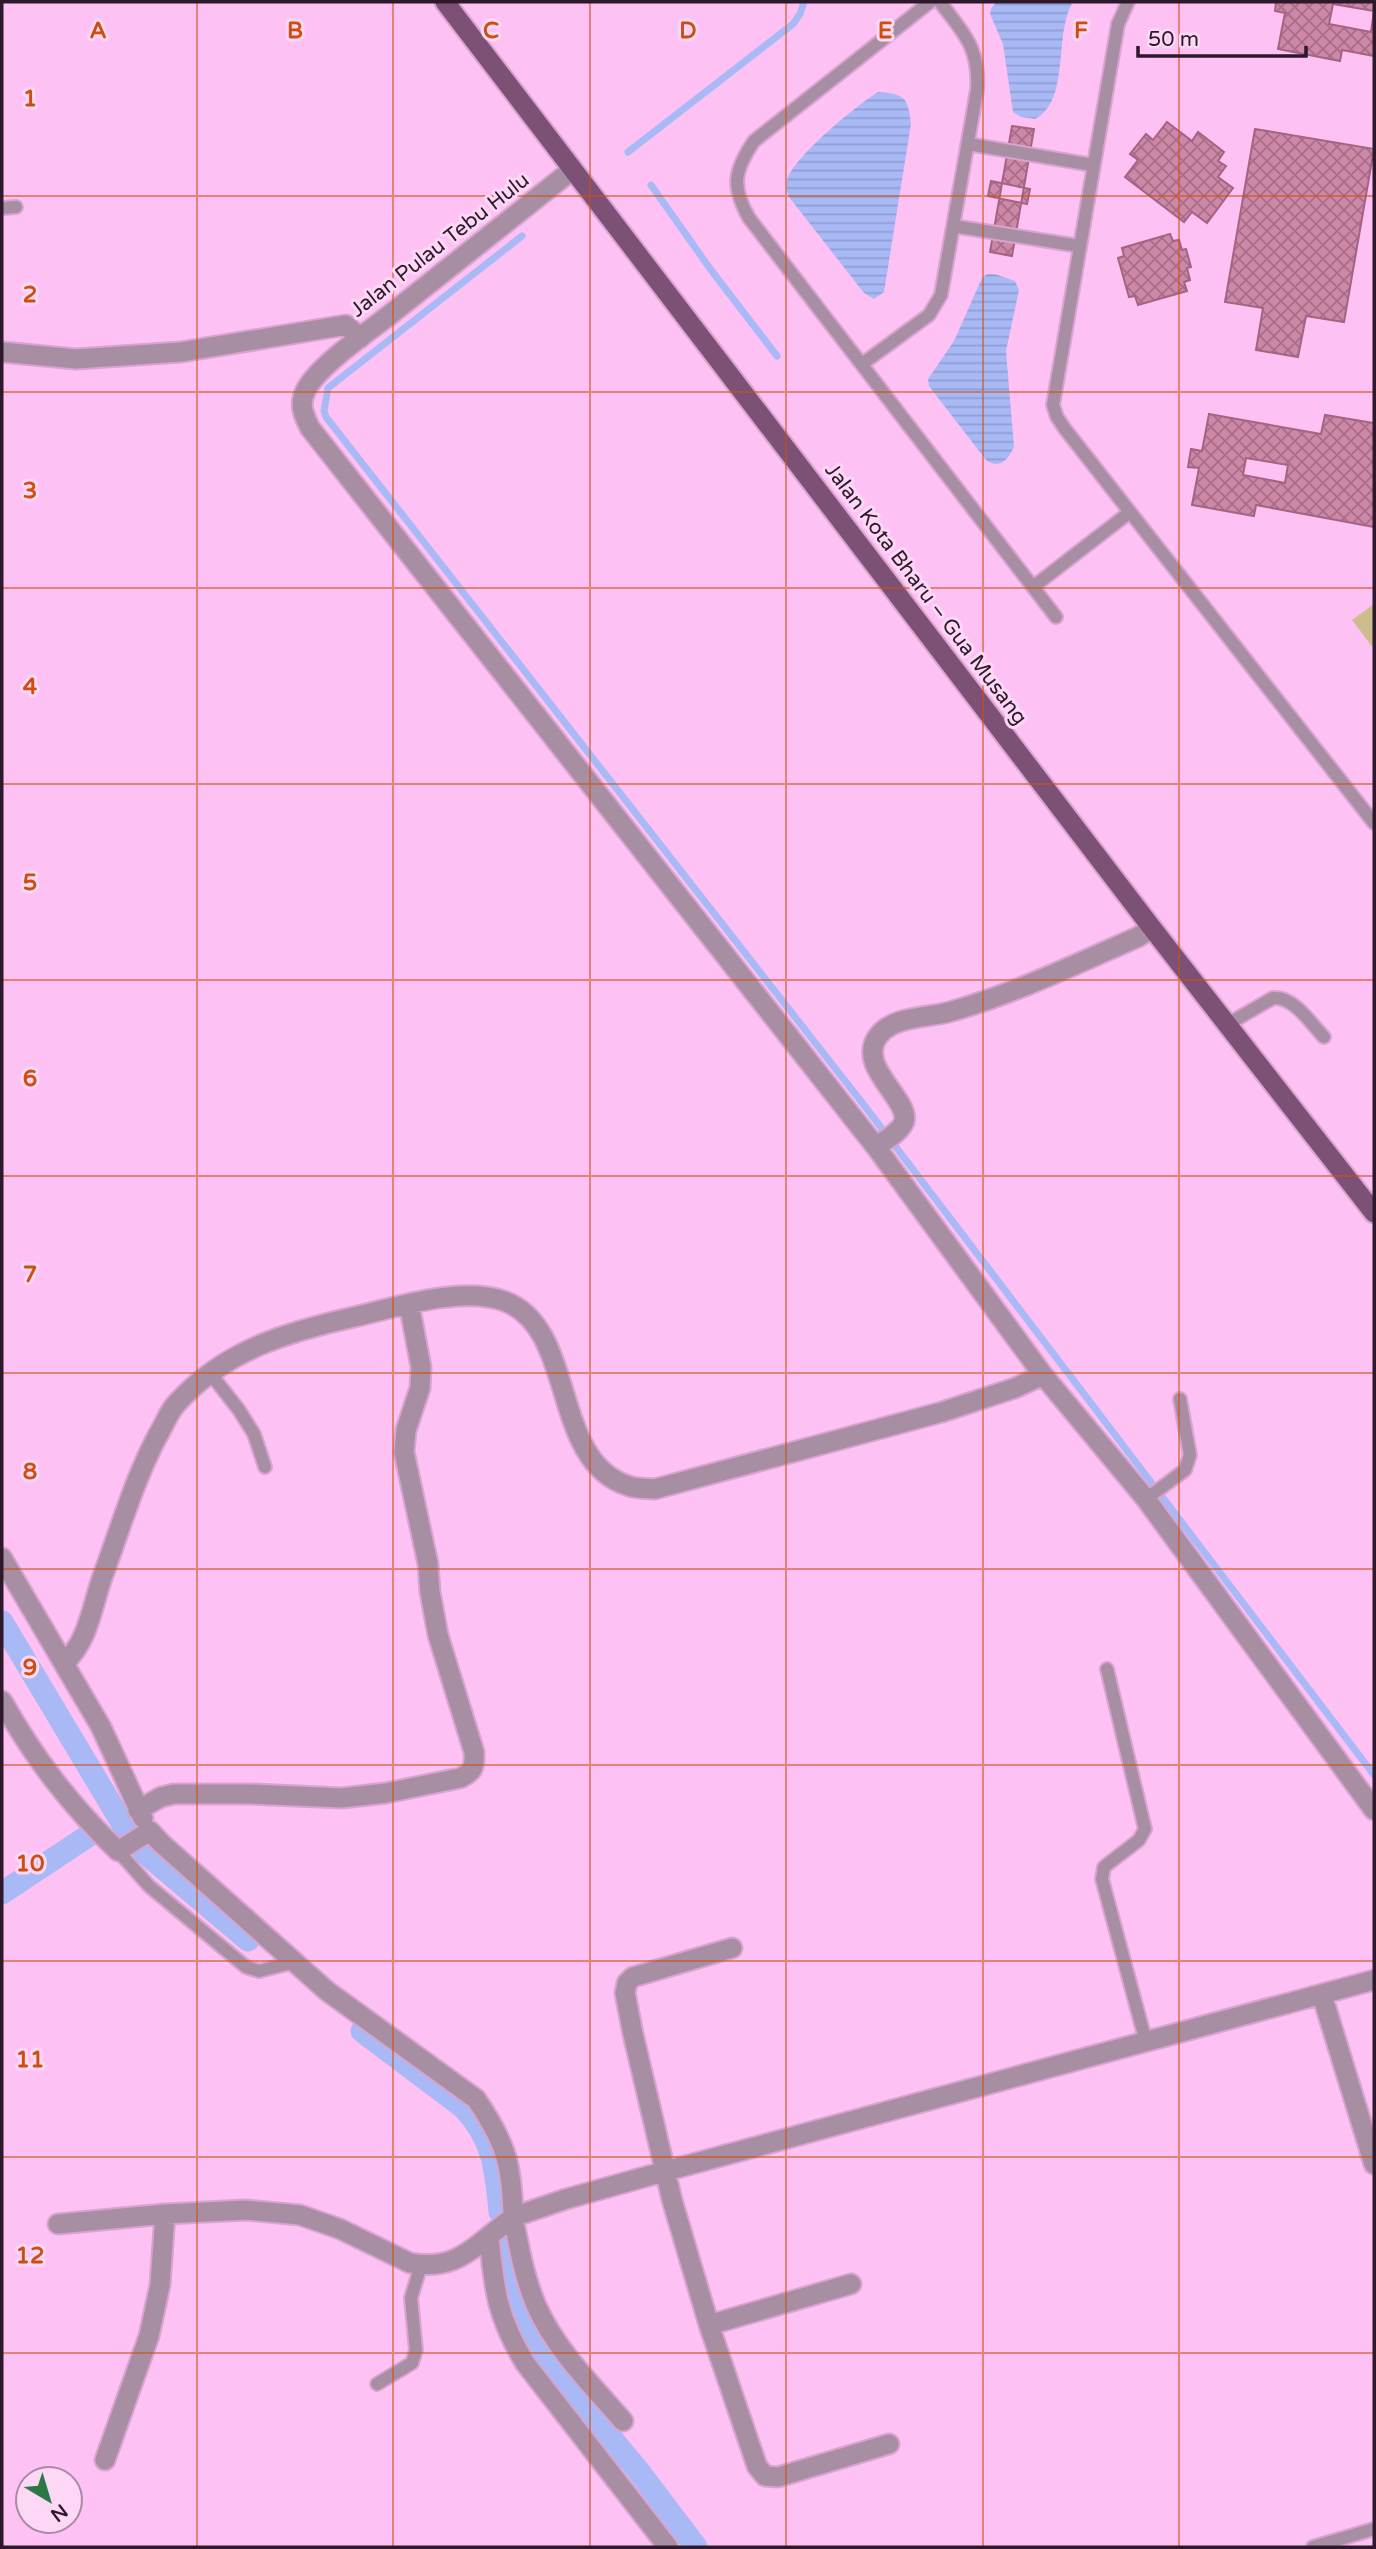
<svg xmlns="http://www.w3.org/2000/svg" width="1376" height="2549" font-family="'Varela Round',sans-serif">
<defs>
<pattern id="water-rules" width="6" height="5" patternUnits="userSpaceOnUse" patternTransform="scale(1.75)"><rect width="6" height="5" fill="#a8b9f6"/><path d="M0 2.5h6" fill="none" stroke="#919ed3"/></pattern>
<pattern id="building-cross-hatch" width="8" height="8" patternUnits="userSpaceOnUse" patternTransform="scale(1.75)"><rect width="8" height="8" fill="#ce88a7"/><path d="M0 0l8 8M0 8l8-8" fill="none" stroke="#a86e88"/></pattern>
</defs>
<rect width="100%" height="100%" fill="#fec1f4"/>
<path fill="#ccbd8f" d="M1374,604v45l-22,-29z"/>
<path fill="url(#water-rules)" d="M996,2h77c-20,32 -2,98 -38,117l-14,-2 -8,-5 -10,-68 -13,-30 1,-5z
M878,92c27,2 30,5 33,32l-27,168 -10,7 -10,-6 -75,-96c-2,-5 -4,-10 -2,-16 5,-23 70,-76 91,-89z
M987,274h8l20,7 4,9 -13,61 8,96c-6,13 -15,23 -28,13l-57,-74 -1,-7 26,-38 28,-63z"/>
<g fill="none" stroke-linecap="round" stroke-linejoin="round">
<path stroke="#a8b9f6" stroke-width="7" d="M628,152l165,-128 7,-10 4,-12
M651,185l60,85 66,86
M522,236l-194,152 -4,23 2,6 541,692 507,666"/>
<path stroke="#a8b9f6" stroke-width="23" d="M2,1622l122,204
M144,1852l104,88
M2,1893l86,-57
M362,2031l101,76c31,32 33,63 37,105
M501,2239l9,52 10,27 22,37 95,114 59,78"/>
</g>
<path fill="url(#building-cross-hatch)" stroke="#a66381" stroke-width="2" fill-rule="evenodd" d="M1276,2h98v54l-32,-6 -2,11 -62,-12 7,-36 -10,-2zM1333,4l41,7 -3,21 -42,-8z
M1167,122l25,19 6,-9 26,20 -6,9 8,5 -8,11 15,11 -26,35 -15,-11 -8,10 -59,-45 13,-17 -8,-6 16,-20 7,6z
M1012,126l22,3 -22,127 -22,-4z
M1255,129l119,20 -30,173 -38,-6 -8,41 -42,-7 7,-42 -38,-6z
M991,181l39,8 -3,15 -39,-8z
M1170,234l3,7 6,-1 3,10 4,-1 5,18 -4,1 3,12 -6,2 3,9 -49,14 -3,-9 -6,1 -11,-39 6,-2 -2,-8z
M1209,414l112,20 4,-19 49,8v104l-118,-22 -2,11 -62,-11 7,-37 -11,-1 3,-18 11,2zM1246,458l42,7 -3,18 -42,-8z"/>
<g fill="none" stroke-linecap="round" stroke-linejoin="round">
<g stroke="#d9a3d0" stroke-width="16">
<path id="service" d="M930,2l-176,139c-20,30 -23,45 -5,77l307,399
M1128,2l-10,22 -65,381 4,12 8,12 309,394
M968,144l125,21
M2,208l14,-1
M953,226l126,20
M862,364l67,-49 12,-20 36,-205c3,-42 -13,-56 -37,-88
M1033,587l97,-75
M1228,1024l45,-26c21,-2 38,26 51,39
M210,1373l29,37 15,24 11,33
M1146,1499l39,-29 5,-15 -10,-56
M1107,1669l38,160 -6,11 -35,27 -2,12 44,163
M118,1851l31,35 97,81 13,4 36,-9
M377,2384l35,-21 4,-13 -5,-52 10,-33
M1313,2547l61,-18"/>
</g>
<g stroke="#d9a3d0" stroke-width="23">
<path id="minor" d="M572,170c-61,49 -123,98 -185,147 -22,17 -67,48 -80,71 -9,15 -4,26 3,40l566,719 167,228 103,124 228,311
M2,352l74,7 105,-7 165,-27 14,13
M876,1147c9,-7 24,-15 28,-25 7,-23 -50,-56 -25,-87 15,-19 48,-17 70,-23 65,-18 127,-48 189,-75l14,-9
M2,1558l99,169 42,91
M64,1663c24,-21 28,-56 38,-85 19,-51 34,-105 61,-152 4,-8 8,-17 14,-23 48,-53 110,-71 177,-86 43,-10 107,-31 150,-16 74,27 45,160 125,185 8,3 18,2 26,3l287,-77 73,-24 28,-13
M2,1701c33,58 68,104 116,150l32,-20 11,12 166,148 149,108c30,44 36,66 37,118l-24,19c5,54 8,80 36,127l143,184
M138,1810l23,-13 13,-3h77l91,4 44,-5 74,-15c13,-6 15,-11 14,-26l-36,-117 -8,-43 -2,-28 -24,-112 2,-22 14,-42 1,-21 -12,-63
M732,1948l-99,29 -6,6 -2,10 8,41 39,166 37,125 48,141 8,10 13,1 111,-33
M1322,1995l52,169
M58,2224l107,-10 81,-4 54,5 40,14 70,34c35,6 53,-5 79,-27
M709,2325l142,-41
M623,2421c-31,-36 -68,-72 -87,-116 -12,-28 -17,-58 -23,-88l53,-18 100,-28 708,-191
M105,2460l44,-124 11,-51 5,-71"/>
</g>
<g stroke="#d9a3d0" stroke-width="23">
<path id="primary" d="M445,2l707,926 222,285"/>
</g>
<use href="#service" stroke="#a88ea3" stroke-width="12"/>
<use href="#minor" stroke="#a88ea3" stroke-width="19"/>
<use href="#primary" stroke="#7d5076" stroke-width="19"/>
</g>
<path fill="none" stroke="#cc4f11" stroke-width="2" stroke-opacity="0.55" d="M197,2v2545M393,2v2545M590,2v2545M786,2v2545M983,2v2545M1179,2v2545M2,196h1372M2,392h1372M2,588h1372M2,784h1372M2,980h1372M2,1176h1372M2,1373h1372M2,1569h1372M2,1765h1372M2,1961h1372M2,2157h1372M2,2353h1372"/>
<g text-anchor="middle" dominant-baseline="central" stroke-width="6" stroke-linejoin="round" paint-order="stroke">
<g font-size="21" fill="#2e182b" stroke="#fdd8f6">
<text transform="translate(440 245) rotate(-38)">Jalan Pulau Tebu Hulu</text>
<text transform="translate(926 594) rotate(53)">Jalan Kota Bharu – Gua Musang</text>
</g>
</g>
<g font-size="23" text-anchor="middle" font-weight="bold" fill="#cc4f11" stroke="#fdd8f6" stroke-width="6" stroke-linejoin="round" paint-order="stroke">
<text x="98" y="38">A</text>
<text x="295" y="38">B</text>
<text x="491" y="38">C</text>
<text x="688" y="38">D</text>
<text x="885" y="38">E</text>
<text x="1081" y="38">F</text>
<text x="30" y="106">1</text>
<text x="30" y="302">2</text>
<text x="30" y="498">3</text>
<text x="30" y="694">4</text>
<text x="30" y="890">5</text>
<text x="30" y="1086">6</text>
<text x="30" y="1282">7</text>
<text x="30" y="1479">8</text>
<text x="30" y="1675">9</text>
<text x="30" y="1871">10</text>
<text x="30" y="2067">11</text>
<text x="30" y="2263">12</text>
</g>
<rect width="1376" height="2549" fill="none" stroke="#2e182b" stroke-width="7"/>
<g transform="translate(49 2500) rotate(142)"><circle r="33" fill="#fdd8f6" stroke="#aa8ba5" stroke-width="2"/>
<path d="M0-5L12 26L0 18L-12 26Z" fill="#2b7745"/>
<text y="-10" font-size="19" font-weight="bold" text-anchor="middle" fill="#2e182b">N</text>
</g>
<path d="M1138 46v10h168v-10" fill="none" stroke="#2e182b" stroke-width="3.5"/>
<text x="1148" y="46" font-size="21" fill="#2e182b" stroke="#fdd8f6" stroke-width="5" paint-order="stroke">50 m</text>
</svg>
